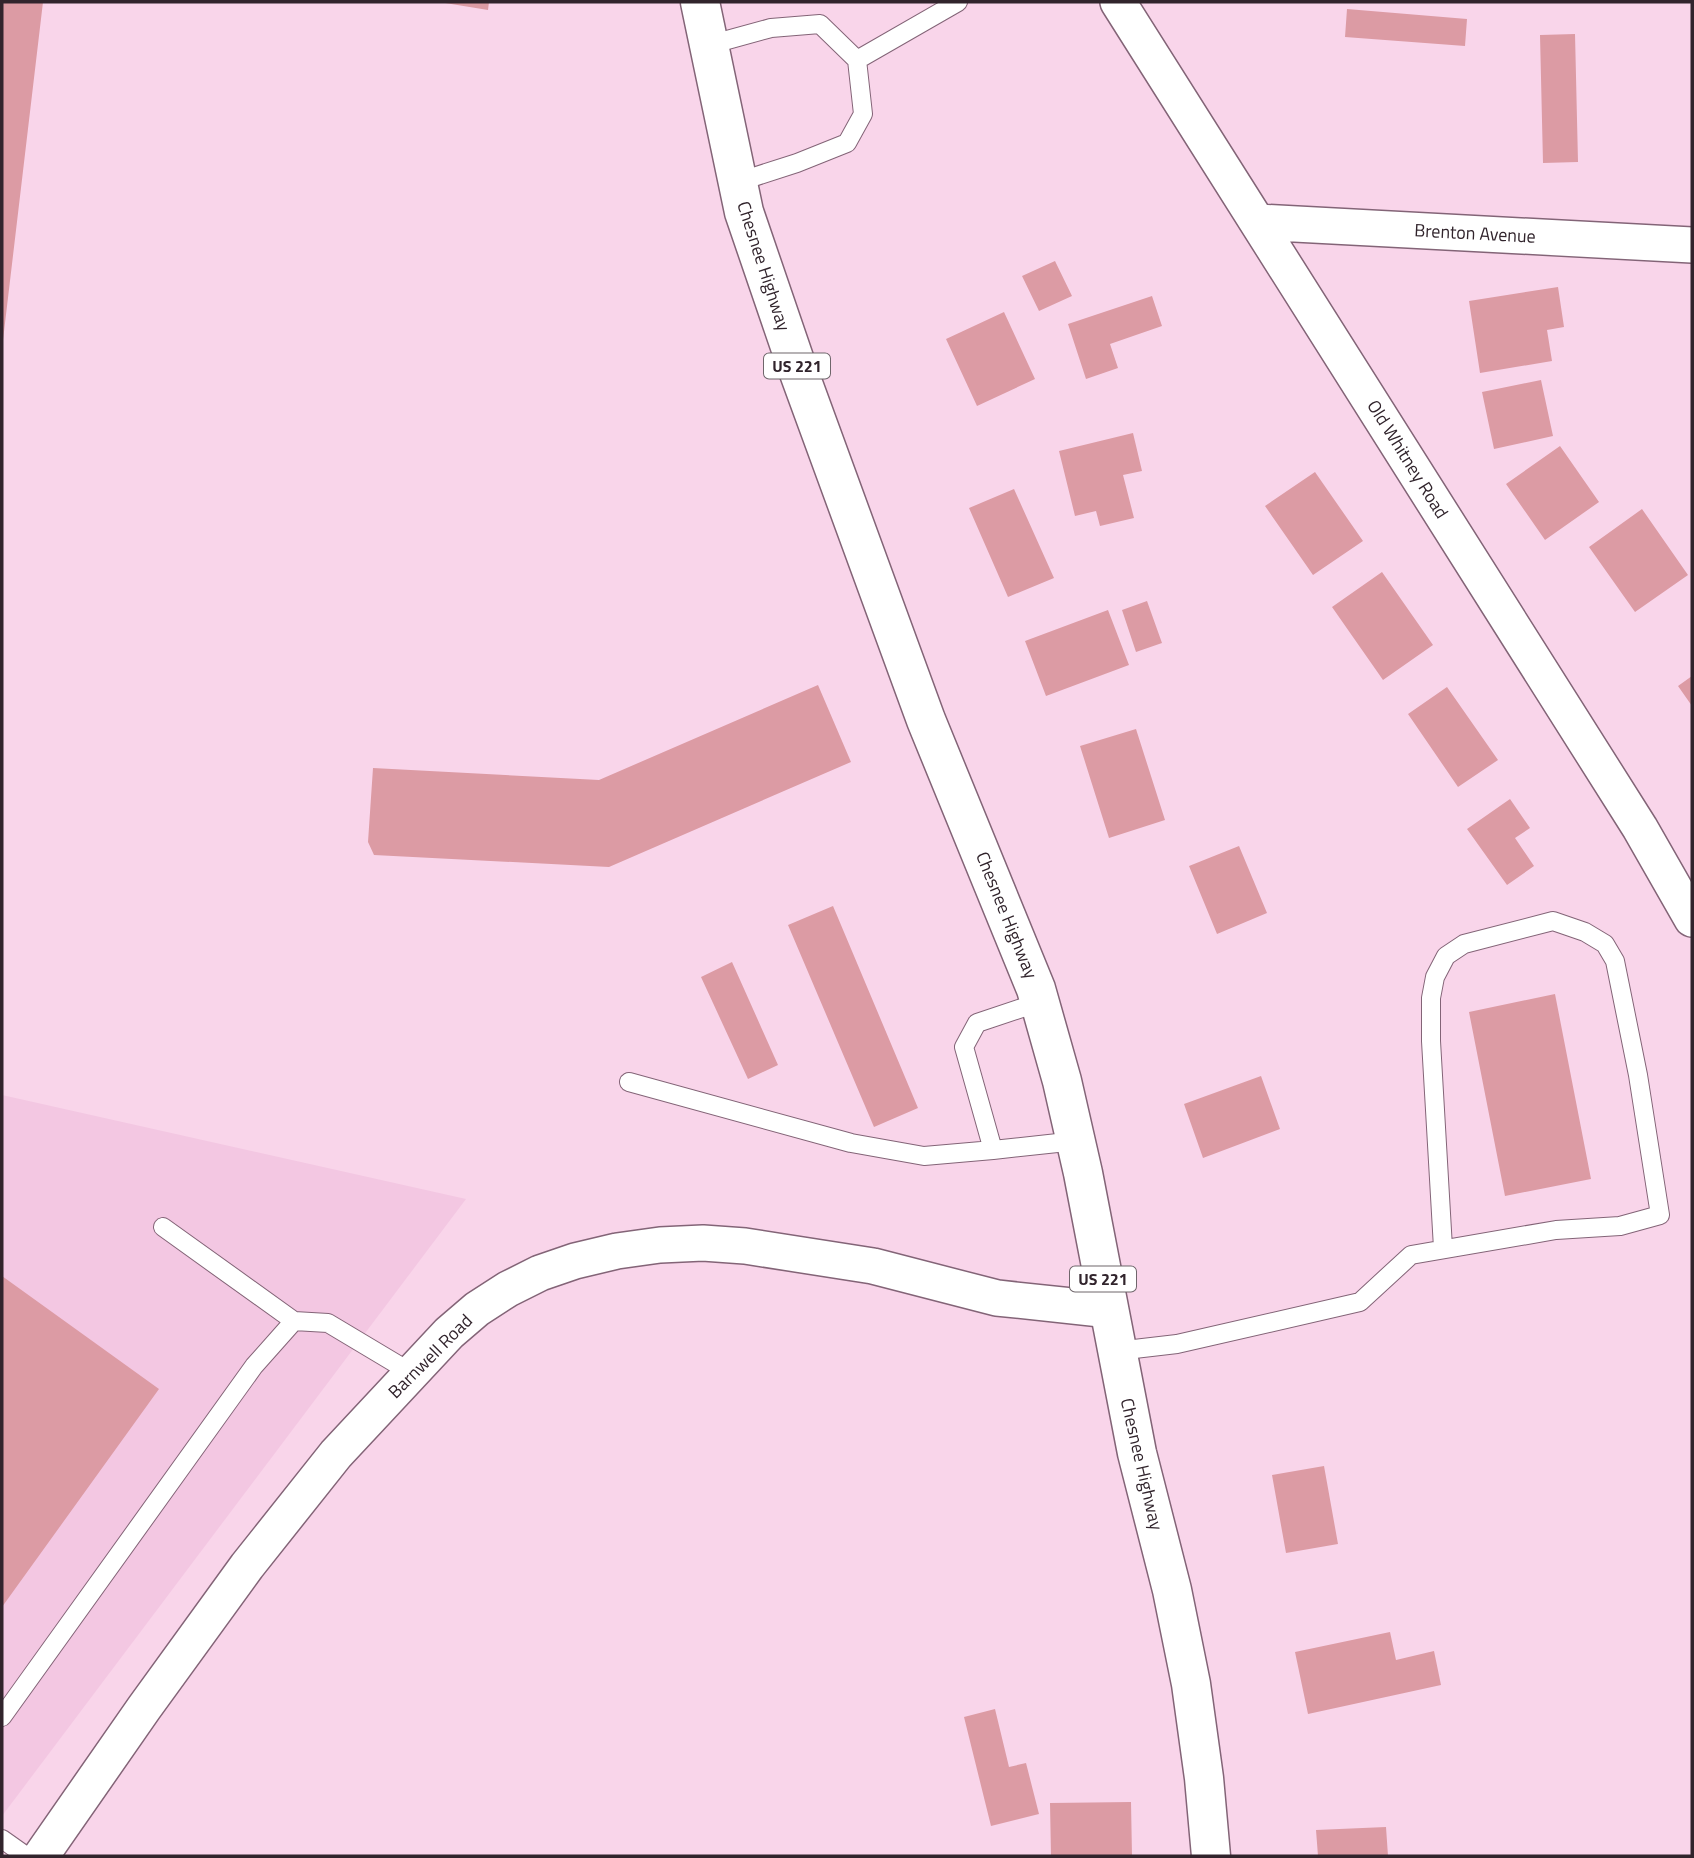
<svg xmlns="http://www.w3.org/2000/svg" width="1694" height="1858" font-family="'Titillium Web',sans-serif">
<rect width="100%" height="100%" fill="#f9d5ea"/>
<path fill="#f3c7e2" d="M2,1095l464,104 -464,617z"/>
<path fill="#dc9ba4" d="M2,2h41l-40,338h-1z
M439,2h50l-1,8z
M1347,9l120,10 -2,27 -120,-9z
M1575,34l3,128 -35,1 -3,-128z
M1055,261l17,35 -33,15 -17,-35z
M1558,287l6,40 -17,3 5,31 -72,12 -11,-72z
M1152,296l10,30 -52,18 8,24 -32,11 -18,-55z
M1004,312l31,67 -58,27 -31,-67z
M1541,380l12,56 -59,13 -12,-57z
M1133,433l9,38 -19,4 11,43 -34,8 -4,-15 -21,5 -16,-65z
M1560,446l39,56 -54,38 -39,-56z
M1315,472l48,69 -50,34 -48,-69z
M1014,489l40,89 -46,19 -39,-89z
M1642,509l46,66 -53,37 -46,-65z
M1382,572l51,73 -50,35 -51,-73z
M1147,601l15,42 -26,9 -14,-42z
M1108,610l21,55 -83,31 -21,-55z
M1692,676v30l-14,-20z
M818,685l33,77 -242,105 -235,-12 -6,-13 5,-74 226,12z
M1447,687l51,73 -40,27 -50,-73z
M1136,729l29,91 -56,18 -29,-92z
M1510,799l20,29 -15,10 19,28 -27,19 -40,-56z
M1239,846l28,67 -50,21 -28,-68z
M833,906l85,202 -44,19 -86,-202z
M732,962l46,103 -30,14 -47,-102z
M1555,994l36,185 -86,17 -36,-184z
M1261,1076l19,53 -77,29 -19,-54z
M2,1276l157,113 -157,218z
M1324,1466l14,78 -52,9 -14,-78z
M1390,1632l6,28 38,-9 7,34 -133,29 -13,-62z
M995,1709l14,58 17,-4 13,51 -48,12 -27,-109z
M1131,1802l1,54h-81l-1,-53z
M1386,1827l2,29h-70l-2,-26z"/>
<g fill="none" stroke-linecap="round" stroke-linejoin="round">
<g stroke="#836477" stroke-width="20">
<path id="lane" d="M709,45l62,-17 49,-4 37,36 6,54 -16,29 -50,20 -59,19
M857,60l101,-58
M1040,1002l-63,21 -13,24 29,103 83,-9
M629,1082l222,61 73,13 69,-6
M163,1227l131,94
M1117,1351l60,-7 183,-42 51,-47 145,-25 64,-4 40,-11 -22,-140 -23,-114 -10,-17 -20,-12 -32,-11 -89,23 -18,12 -11,21 -4,21v43l12,207
M2,1717l252,-351 40,-45 34,2 82,49
M2,1839l24,17"/>
</g>
<g stroke="#836477" stroke-width="38">
<path id="street" d="M1118,2l522,826 52,91
M1258,222l434,23
M41,1856l103,-148 103,-142 89,-112 113,-121 28,-24 31,-20 32,-16 35,-12 42,-10 43,-6 43,-2 42,3 128,20 124,32 113,12"/>
</g>
<g stroke="#836477" stroke-width="41">
<path id="primary" d="M700,2l44,210 54,158 128,350 110,269 26,92 21,92 54,280 35,137 19,94 13,94 7,78"/>
</g>
<use href="#lane" stroke="#fff" stroke-width="18"/>
<use href="#street" stroke="#fff" stroke-width="35"/>
<use href="#primary" stroke="#fff" stroke-width="38"/>
</g>
<g text-anchor="middle" dominant-baseline="central" stroke-width="5" stroke-linejoin="round" paint-order="stroke">
<g fill="#fff" stroke="#6f666b" stroke-width="2">
<rect x="764" y="353.5" width="66" height="25" rx="5"/>
<rect x="1070" y="1266.5" width="66" height="25" rx="5"/>
</g>
<g font-size="16" font-weight="bold" fill="#31242c">
<text x="797" y="366">US 221</text>
<text x="1103" y="1279">US 221</text>
</g>
<g font-size="18" fill="#31242c" stroke="#fff">
<text transform="translate(1475 233) rotate(3)">Brenton Avenue</text>
<text transform="translate(764 266) rotate(72)">Chesnee Highway</text>
<text transform="translate(1408 459) rotate(58)">Old Whitney Road</text>
<text transform="translate(1007 915) rotate(68)">Chesnee Highway</text>
<text transform="translate(430 1356) rotate(-45)">Barnwell Road</text>
<text transform="translate(1142 1464) rotate(77)">Chesnee Highway</text>
</g>
</g>
<rect width="1694" height="1858" fill="none" stroke="#31242c" stroke-width="7"/>
</svg>
